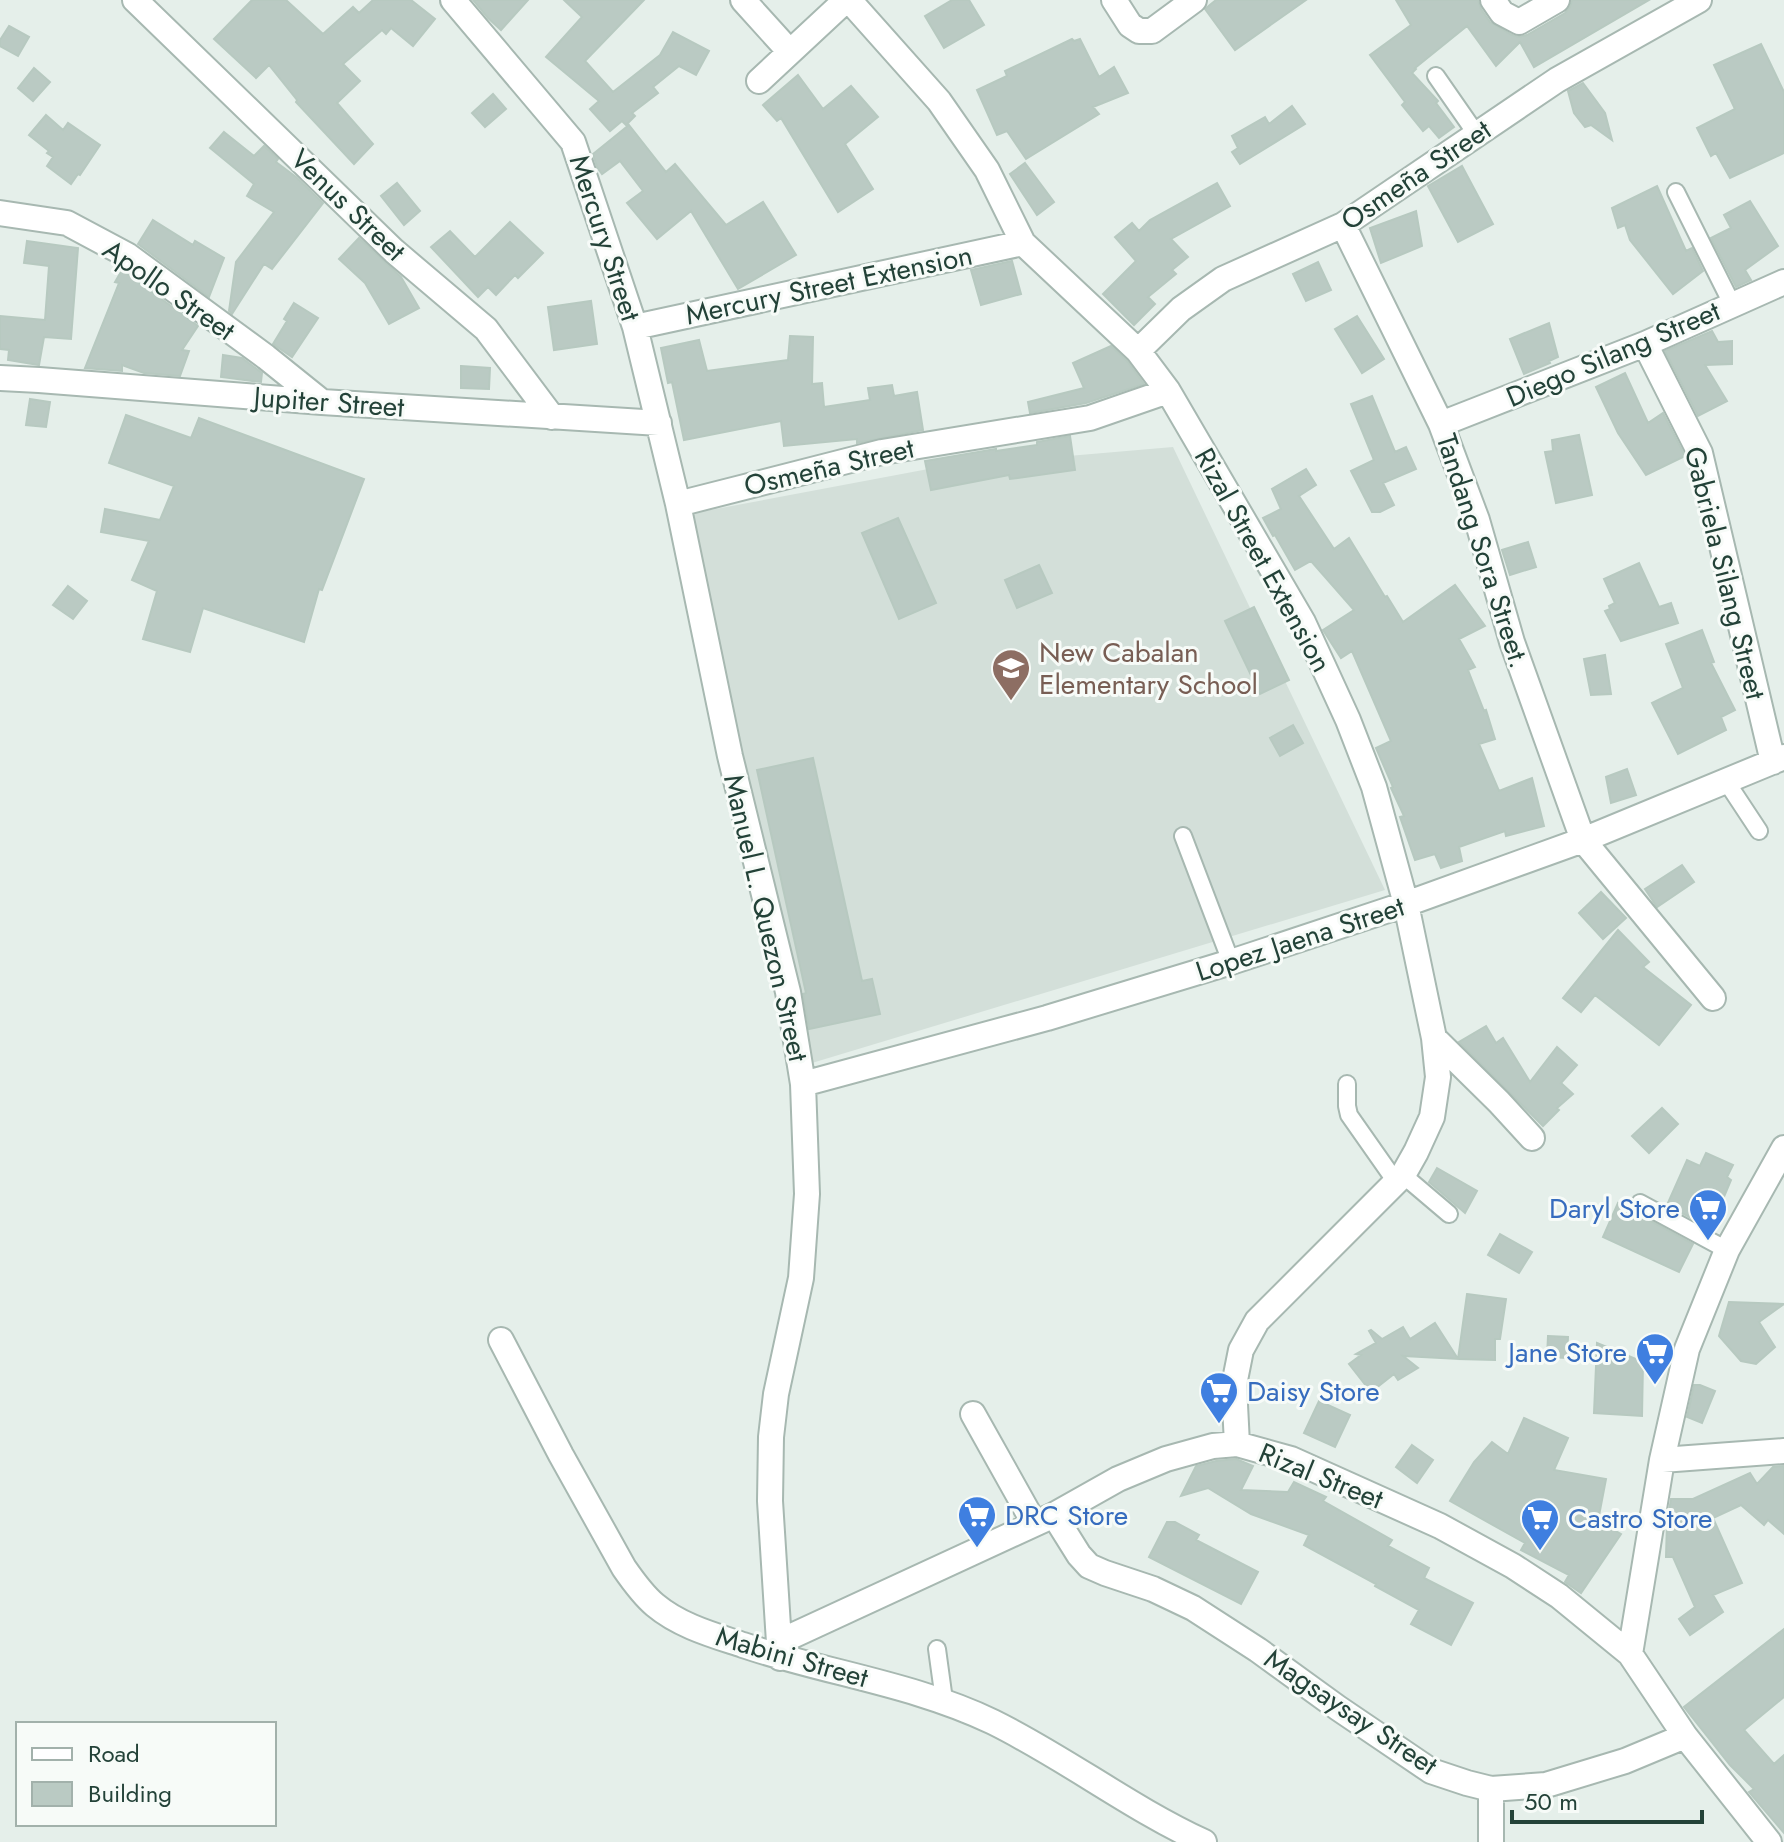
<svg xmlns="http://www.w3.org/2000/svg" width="1784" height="1842" font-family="Jost,sans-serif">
<rect width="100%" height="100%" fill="#e5efea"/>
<path fill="#d3dfd9" d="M1173,447l212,443 -583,176 -113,-552 250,-47z"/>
<path fill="#bacac3" stroke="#b7c9c0" stroke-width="2" d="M252,0h34l37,34 30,-27 6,6 14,-13h38l24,19 -22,27 -22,-18 -5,6 -4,-4 -39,34 17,17 -23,22 36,41 -19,20 -58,-62 1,-2 -28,-35 -13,13 -42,-39z
M473,0h55l-27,30 -13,-12z
M564,0h80l-59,61 28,31 47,-37 13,-23 36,19 -13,24 -17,-9 -26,21 5,6 -26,20 3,3 -9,9 -4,-4 -12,10 -20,-22 9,-8 -53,-44 36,-40z
M952,0h17l15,25 -40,23 -19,-32z
M1216,0h90l-71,50 -30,-41z
M1396,0h82l3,9 9,13 22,13 7,2 8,-2 38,-22 5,-6 2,-7h77l-115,67 -14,-25 -24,24 -29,-40 -52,42 1,1 -4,4 26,28 -2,2 18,24 -15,11 -10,-12 -6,5 -21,-26 3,-3 -35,-47 41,-30z
M9,26l20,11 -11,19 -18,-10v-6z
M1072,39l2,2 6,-2 19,38 15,-10 14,26 -35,14 6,7 -73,45 -19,-28 -10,4 -20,-45 30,-14 -2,-5z
M1761,44l23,48v61l-54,25 -14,-25 -5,3 -14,-28 38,-19 -21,-44z
M34,68l16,14 -17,19 -15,-13z
M798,75l25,34 28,-23 27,31 -33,27 28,45 -35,23 -57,-94 -4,3 -14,-16z
M1583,83l22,30 7,27 -21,-15 -6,2 -11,-14 -6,-22z
M493,94l13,15 -21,18 -13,-14z
M1292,106l13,18 -65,40 -8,-12 6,-4 -6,-12 33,-19 4,7z
M46,115l17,15 5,-7 32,22 -20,30 -2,-1 -7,10 -24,-18 6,-9 -6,-4 2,-2 -20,-16z
M629,125l37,47 9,-8 51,61 37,-23 33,53 -58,34 -47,-78 -34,28 -30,-36 16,-12 -23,-30 -18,13 -5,-7 -4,-13z
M224,132l30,24 10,-10 14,13 -2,3 20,15 27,26 -51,66 -8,-5 -32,50 -3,-3 7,-49 38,-50 -27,-16 7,-12 -44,-36z
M1025,163l29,39 -17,13 -27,-41z
M1462,166l31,58 -35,18 -30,-56z
M397,183l23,28 -16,14 -23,-29z
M1217,183l13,23 -59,33 17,18 -16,13 4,4 -28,23 7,7 -21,21 -31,-31 33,-33 -21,-24 17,-14 7,8 11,-11z
M1657,186l29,65 6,-3 11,23 -30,23 -43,-54 -5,-15 -7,3 -6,-20z
M1750,201l28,45 -33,24 6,10 -15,7 -25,-49 20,-10 -7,-13z
M1416,211l6,35 -41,17 -11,-35z
M153,220l40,25 2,-4 29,17 -15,39 -71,-53z
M510,222l33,31 -25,25 -3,-3 -19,20 -8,-8 -10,10 -47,-50 19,-16 25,26z
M359,238l42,39 18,31 -30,16 -24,-41 -26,-24z
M27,241l51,7 -7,91 -27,-2 -5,28 -31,-5 1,-10 -9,-1v-33l45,4 4,-54 -25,-3z
M1012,261l9,33 -40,11 -10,-35z
M1318,262l13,28 -25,11 -13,-27z
M122,270l76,56 -16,24 7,1 -9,25 -36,-3 -22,-8v6l-37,-3 34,-85 -4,-1z
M591,301l6,43 -43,6 -6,-43z
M294,303l24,15 -26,39 -19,-13 14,-23 -3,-2z
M1357,316l27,43 -22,14 -27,-44z
M1549,323l9,34 -9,4 1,2 -26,11 -14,-35z
M1712,331l6,11 14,-1v23l-27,1 22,36 -29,15 -33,-65z
M790,336l23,1 -1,47 10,-1 2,24 46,-7 -2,-12 24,-3 2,11 23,-4 6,38 -66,13v-4l-73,7 -3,-25 -97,19 -12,-58 -4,1 -7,-35 38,-8 8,31 81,-11z
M1111,346l16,15 17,23 -58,19 -56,10 -2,-11 56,-14 -11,-25z
M223,355l19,3 20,15 -1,9 -40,-5z
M461,366l29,2 -1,21 -28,-1z
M1625,373l23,50 15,-10 22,43 -39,19 -28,-42 -22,-46z
M1372,396l23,56 11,-5 10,22 -33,14 11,22 -14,7h-8l-21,-41 23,-11 -23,-56z
M30,399l20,3 -4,25 -20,-2z
M126,415l65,23 8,-20 165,61 -42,111 -3,-1 -15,53 -101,-34 -13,44 -47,-13 14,-48 -25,-11 17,-39 -48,-9 4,-23 55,11 14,-34 -65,-23z
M1579,435l13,60 -36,8 -11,-51 8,-1 -1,-11z
M1070,436l5,34 -65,9 -1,-4 -78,15 -6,-29 71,-12v2l41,-6v-3z
M1306,469l10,16 -17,11 35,53 15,-11 36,59 2,-1 16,26 52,-37 30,41 -26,13 16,28 -7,3 16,41 2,-1 9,29 -16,5 20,47 33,-13 12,48 -38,10 -1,-5 -46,16 3,14 -21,7 -6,-14 -20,6 -15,-43 4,-1 -13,-28 2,-1 -17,-39 15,-7 -39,-90 -11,7 -18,-28 31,-20 -43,-49 -16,9 -20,-35 -2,1 -10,-18 18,-9 -9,-20z
M898,518l38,85 -37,16 -37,-86z
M1528,542l8,25 -26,8 -8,-25z
M1639,563l20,44 12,-4 7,20 -57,18 -16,-30 5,-2 -1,-3 6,-3 -11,-24z
M1039,565l13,28 -35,15 -12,-28z
M68,586l19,15 -14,18 -20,-14z
M1254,607l35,73 -29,14 -35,-73z
M1702,630l12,32 -3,1 24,47 -14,7 5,13 -48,24 -26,-51 31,-15 -17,-44z
M1605,655l6,39 -20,1 -7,-36z
M1293,725l10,18 -23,13 -10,-18z
M813,758l49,223 10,-2 8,35 -71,15 -6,-35 3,-1 -49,-223z
M1627,769l9,26 -25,8 -5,-26z
M1682,865l12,17 -37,25 -12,-18z
M1601,892l25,26 -23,21 -24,-26z
M1618,930l31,32 -6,5 48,38 -32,40 -64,-50 -14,17 -18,-14z
M1486,1026l10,17 7,-5 27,44 27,-35 20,18 -16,18 12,11 -16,14 2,2 -16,16 -84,-84z
M1662,1108l16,16 -29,29 -17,-17z
M1706,1153l27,12 -6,12 4,3 -13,31 -5,-3 -6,14 -3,-1 -2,3 -35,-19 20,-45 13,6z
M1437,1168l40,23 -12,22 -36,-31z
M1618,1203l75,41 -14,28 -76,-35z
M1500,1234l32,18 -13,21 -31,-18z
M1467,1294l39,5 -6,40h-5v21l-37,-1z
M1729,1302l55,2 -25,18 16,25 -19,17 -15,-3 -22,-25z
M1435,1323l23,36 -55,-3 15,12 -20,12 -4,-6 -23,18 -22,-28 12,-9 -5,-1 20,-11 -7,-12 2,-1 11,9 21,-12 7,12z
M1548,1336l20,1 -1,21 -20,-1z
M1597,1343l46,19 -1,54 -48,-3z
M1694,1385h6l15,6 -13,32 -15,-6z
M1319,1401l31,14 -15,32 -31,-14z
M1524,1418l44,20 -14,32 52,9 -8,42 23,13 -40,59 -16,-11 4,-7 -48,-25 4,-7 -75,-42 24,-39 18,-20 16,12z
M1412,1445l21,15 -16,23 -21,-16z
M1236,1459l17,7 -12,24 47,2 6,-10 32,15 -3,4 69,39 -4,6 41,22 -5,10 49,25 -22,42 -40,-21 8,-14 -44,-24 1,-2 -72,-39 5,-10 -58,-21 -43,-26 -27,8 15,-30 20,-5z
M1784,1466v68l-16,-14 -4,5 -23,-20 -28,13 29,65 -29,12 10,17 -33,23 -11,-16 16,-12 -22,-50h-7l1,-35 4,-23h22l57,-26 7,11 16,-17z
M1167,1522h8l24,13 -3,5 62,32 -17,32 -92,-47z
M1784,1629v68l-40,33 30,34 10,-9v78l-35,-41 5,-3 -24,-24 -46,-58z"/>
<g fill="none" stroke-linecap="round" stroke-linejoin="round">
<g stroke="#a7b8b1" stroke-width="20">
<path id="service" d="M1436,76l41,59
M1676,192l56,112
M1726,781l33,50
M1183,836l48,126
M1347,1084v22l2,9 47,67
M1403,1175l46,39
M1640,1203l87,47
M937,1649l7,51"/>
</g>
<g stroke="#a7b8b1" stroke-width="28">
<path id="minor" d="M135,0l259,251 92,78 66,88
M453,0l120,142 62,185 43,177 52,252 58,236 15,92 4,110 -6,84 -25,116 -5,43 -1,64 10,157
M743,0l47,52
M849,0l90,101 48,69 36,73 115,108 30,40 135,231 45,98 26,67 32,117 28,134 4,39 -6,40 -16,35 -13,23 -146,146 -16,29 -7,35 3,59
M1114,0l16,25 9,6h13l42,-31
M1493,0l9,13 17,9 38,-22
M759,81l87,-81
M0,213l67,10 60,32 139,102 56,45
M1343,225l98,199 36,96 35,122 71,198 130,158
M635,327l388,-84
M1645,344l55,109 73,309
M1138,351l43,-42 42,-30 120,-54 214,-145 142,-80
M0,378l39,2 283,22 337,21
M1441,424l204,-80 139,-62
M678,504l204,-52 208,-34 78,-27
M1434,1038l65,64 33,36
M803,1084l244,-66 184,-56 175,-58 177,-64 201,-83
M501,1340l60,115 63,113c9,13 19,27 31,37 25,21 58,30 88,40 83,28 171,39 250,77 73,36 137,86 211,120
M973,1414l61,109
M1662,1460l122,-9
M1054,1515l25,40 10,11 16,7 48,16 40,19 65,42 80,58 93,63 36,12 24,6 55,-4 79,-24 60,-25
M779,1642l275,-127 64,-36 48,-20 47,-13 24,-2 54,15 149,67 73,40 46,30 71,58 55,82 84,106
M1630,1654l32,-194 25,-111 40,-99 57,-102
M1491,1789v53"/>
</g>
<use href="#service" stroke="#fff" stroke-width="16"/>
<use href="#minor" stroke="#fff" stroke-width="24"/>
</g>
<defs>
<g id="school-pin" transform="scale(2)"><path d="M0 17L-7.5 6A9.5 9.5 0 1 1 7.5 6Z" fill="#8d6e63" stroke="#f7fbf8"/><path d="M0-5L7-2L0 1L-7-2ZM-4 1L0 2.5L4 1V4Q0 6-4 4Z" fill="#fff"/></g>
<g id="supermarket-pin" transform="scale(2)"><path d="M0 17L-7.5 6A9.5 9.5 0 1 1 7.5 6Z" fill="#3f7fe0" stroke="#f7fbf8"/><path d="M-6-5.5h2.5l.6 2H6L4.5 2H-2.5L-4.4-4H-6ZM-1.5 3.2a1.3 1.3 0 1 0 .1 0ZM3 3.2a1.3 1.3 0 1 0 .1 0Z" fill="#fff"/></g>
</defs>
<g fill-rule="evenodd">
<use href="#school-pin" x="1011" y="668"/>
<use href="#supermarket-pin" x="1708" y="1208"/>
<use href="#supermarket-pin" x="1655" y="1352"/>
<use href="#supermarket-pin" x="1219" y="1391"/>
<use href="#supermarket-pin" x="977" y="1515"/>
<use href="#supermarket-pin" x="1540" y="1518"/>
</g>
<g text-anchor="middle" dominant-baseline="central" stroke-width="6" stroke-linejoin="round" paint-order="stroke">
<g font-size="28" fill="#234238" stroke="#f7fbf8">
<text transform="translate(1416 175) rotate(-34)">Osmeña Street</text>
<text transform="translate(348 205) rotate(44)">Venus Street</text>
<text transform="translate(605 238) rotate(72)">Mercury Street</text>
<text transform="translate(829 285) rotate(-12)">Mercury Street Extension</text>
<text transform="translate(169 290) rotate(35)">Apollo Street</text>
<text transform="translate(1613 354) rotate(-23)">Diego Silang Street</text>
<text transform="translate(329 402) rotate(4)">Jupiter Street</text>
<text transform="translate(829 467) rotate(-13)">Osmeña Street</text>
<text transform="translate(1483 551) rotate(72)">Tandang Sora Street.</text>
<text transform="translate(1263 560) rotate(61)">Rizal Street Extension</text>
<text transform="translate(1725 573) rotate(76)">Gabriela Silang Street</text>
<text transform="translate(766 918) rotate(77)">Manuel L. Quezon Street</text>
<text transform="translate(1300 939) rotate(-18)">Lopez Jaena Street</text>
<text transform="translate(1321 1476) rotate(22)">Rizal Street</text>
<text transform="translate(792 1657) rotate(16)">Mabini Street</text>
<text transform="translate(1351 1712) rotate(34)">Magsaysay Street</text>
</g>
<g font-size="28" fill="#785e54" stroke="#f7fbf8" text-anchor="start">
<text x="1039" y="652">New Cabalan<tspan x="1039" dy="32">Elementary School</tspan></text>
</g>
<g font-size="28" fill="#366cbe" stroke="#f7fbf8" text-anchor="start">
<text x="1680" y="1208" text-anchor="end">Daryl Store</text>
<text x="1627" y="1352" text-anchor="end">Jane Store</text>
<text x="1247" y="1391">Daisy Store</text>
<text x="1005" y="1515">DRC Store</text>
<text x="1568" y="1518">Castro Store</text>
</g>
</g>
<rect x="16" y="1722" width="260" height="104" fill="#f7fbf8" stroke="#a2b1ab" stroke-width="2"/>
<rect x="32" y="1748" width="40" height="12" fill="#ffffff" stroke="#a2b1ab" stroke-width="2"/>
<text x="88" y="1762" font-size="24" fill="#234238">Road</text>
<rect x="32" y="1782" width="40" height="24" fill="#bacac3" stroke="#a2b1ab" stroke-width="2"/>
<text x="88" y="1802" font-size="24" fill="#234238">Building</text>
<path d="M1512 1810v12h190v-12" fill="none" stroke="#234238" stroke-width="4"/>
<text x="1524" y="1810" font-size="24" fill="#234238" stroke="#f7fbf8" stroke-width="6" paint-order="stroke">50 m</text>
</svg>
